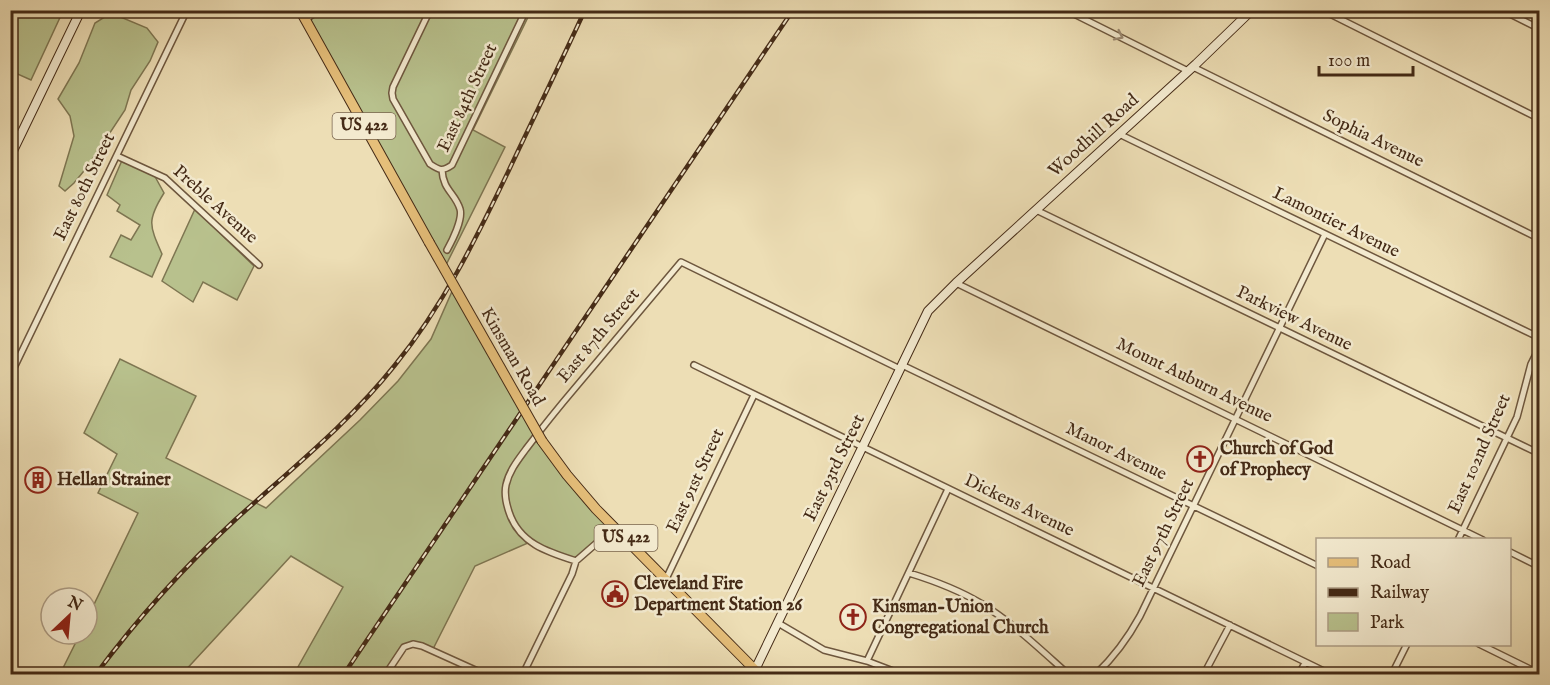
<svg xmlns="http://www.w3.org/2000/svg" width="1550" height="685" font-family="'IM FELL English',serif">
<rect width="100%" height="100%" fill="#eddeb5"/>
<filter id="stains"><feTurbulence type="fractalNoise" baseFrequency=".00333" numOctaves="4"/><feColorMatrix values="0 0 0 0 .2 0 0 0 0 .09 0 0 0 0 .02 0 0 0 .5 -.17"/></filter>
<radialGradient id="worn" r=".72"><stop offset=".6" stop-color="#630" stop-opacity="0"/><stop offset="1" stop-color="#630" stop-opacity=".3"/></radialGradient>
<path fill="#b8c18d" stroke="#7e7652" stroke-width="1.5" d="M10,11h53l-32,69 -18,-8 -2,-4z
M300,11h231l-58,119 32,17 -61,122z
M111,13l36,15 11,14 -8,19 -19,29 -6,20 -37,56 -14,17 -9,8 -6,-5 15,-50 -4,-20 -12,-17 21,-36 16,-40z
M123,158l30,15 11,20c-17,27 -15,32 -2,61l-10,23 -42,-20 11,-22 10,5 9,-15 -23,-14 3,-6 -13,-10z
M195,209l59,57 -17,34 -34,-18 -10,20 -31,-21z
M454,287l88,154 73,86 -39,34 -46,-19 -55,24 -43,85 -10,-5 -18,1 -18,27h-92l49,-87 -52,-31 -109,118h-122l20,-40h7v-15l51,-106 -40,-20 19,-39 -33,-21 36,-74 76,37 -30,62 100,50 94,-88 38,-39 33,-42z"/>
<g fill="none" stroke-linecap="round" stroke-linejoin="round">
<g stroke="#6e573e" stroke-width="8">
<path id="minor" d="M430,10l-37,77 -1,6 1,6 37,65c9,6 12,8 22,1l74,-155
M1066,10l122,61
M1322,10l218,109
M1502,10l38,19
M305,20l14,-10
M1193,67l347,172
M1119,134l421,204
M117,156l48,22 94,87
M442,170c1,20 13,23 18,39 3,10 -8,32 -13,41
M1036,210l504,244
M956,283l527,257
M694,365l636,309
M902,365l416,201
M10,376l177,-366
M1458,540l59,-123 14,-53 9,-18
M1510,552l30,15
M576,561c-29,-9 -57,-18 -67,-49 -3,-9 -5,-18 -3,-27 3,-14 12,-25 20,-36 16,-21 32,-41 49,-61 35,-42 71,-84 106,-126l219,107
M909,573c26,8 50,17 73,31 31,19 59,46 86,70
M666,579l88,-184
M778,623l46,27 43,11 34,13
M1479,644l61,30
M867,661l81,-172
M386,674l18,-27 9,-3 9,2 62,28
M523,674l49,-100 4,-13 39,-34
M1096,674c18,-17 32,-36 44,-58l185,-382
M1204,674l26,-49
M1299,674l6,-11
M1392,674l15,-30"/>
</g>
<g stroke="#442a16" stroke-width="10">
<path id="secondary" d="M10,157l71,-147
M753,674l175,-363 28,-28 240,-219 56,-54"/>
</g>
<g stroke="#442a16" stroke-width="11">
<path id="primary" d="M300,10l129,232
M542,441l25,34 29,34 163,165"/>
</g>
<use href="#minor" stroke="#f3eacf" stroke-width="5"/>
<use href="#secondary" stroke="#f3eacf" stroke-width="8"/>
<use href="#primary" stroke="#e6bf7a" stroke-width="9"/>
<g stroke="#442a16" stroke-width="4.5">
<path id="rail" d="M96,674c42,-56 88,-107 139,-154 55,-50 114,-97 160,-155 48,-59 81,-126 114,-195 25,-53 51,-106 76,-160
M344,674l449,-664"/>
</g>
<use href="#rail" stroke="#f3eacf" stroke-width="2" stroke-dasharray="7" stroke-linecap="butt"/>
<g stroke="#442a16" stroke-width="11" stroke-linecap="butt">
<path id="primary-bridge" d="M429,242l113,199"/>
</g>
<use href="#primary-bridge" stroke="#e6bf7a" stroke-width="9"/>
</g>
<defs><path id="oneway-chevron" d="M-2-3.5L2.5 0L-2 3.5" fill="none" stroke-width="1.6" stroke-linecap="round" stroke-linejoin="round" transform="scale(1.5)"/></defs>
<use stroke="#9c8a72" href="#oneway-chevron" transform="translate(1119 36) rotate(26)"/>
<defs>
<g id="church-ring" transform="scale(1.35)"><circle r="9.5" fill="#f3eacf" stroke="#8f2418" stroke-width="1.5"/><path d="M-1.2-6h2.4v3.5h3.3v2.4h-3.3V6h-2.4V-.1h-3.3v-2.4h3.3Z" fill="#8f2418"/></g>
<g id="building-ring" transform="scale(1.35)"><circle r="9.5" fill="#f3eacf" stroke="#8f2418" stroke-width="1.5"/><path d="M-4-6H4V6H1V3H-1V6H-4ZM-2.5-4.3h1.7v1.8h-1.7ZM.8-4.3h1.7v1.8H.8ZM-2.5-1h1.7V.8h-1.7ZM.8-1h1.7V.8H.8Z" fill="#8f2418"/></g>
<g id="civic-ring" transform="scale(1.35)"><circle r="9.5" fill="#f3eacf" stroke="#8f2418" stroke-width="1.5"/><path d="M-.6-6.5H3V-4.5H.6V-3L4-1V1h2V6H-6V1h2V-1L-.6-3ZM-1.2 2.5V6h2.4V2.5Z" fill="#8f2418"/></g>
</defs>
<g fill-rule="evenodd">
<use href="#church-ring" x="1200" y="459"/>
<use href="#building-ring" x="38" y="480"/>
<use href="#civic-ring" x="615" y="594"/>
<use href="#church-ring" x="853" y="617"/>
</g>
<g text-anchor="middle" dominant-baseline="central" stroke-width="5" stroke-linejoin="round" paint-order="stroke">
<g fill="#f3eacf" stroke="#78644e" stroke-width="1.5">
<rect x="332.5" y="113" width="63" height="26" rx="4.5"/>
<rect x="594.5" y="525" width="63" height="26" rx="4.5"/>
</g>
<g font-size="16" font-weight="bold" fill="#442a16">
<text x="364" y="126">US 422</text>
<text x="626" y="538">US 422</text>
</g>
<g font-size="18" fill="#442a16" stroke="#f3eacf">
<text transform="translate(468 98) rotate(-65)">East 84th Street</text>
<text transform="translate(1094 136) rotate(-42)">Woodhill Road</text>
<text transform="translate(1373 139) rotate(26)">Sophia Avenue</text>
<text transform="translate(85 187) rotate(-64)">East 80th Street</text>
<text transform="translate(215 205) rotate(42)">Preble Avenue</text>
<text transform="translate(1336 223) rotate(26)">Lamontier Avenue</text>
<text transform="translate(1294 319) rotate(26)">Parkview Avenue</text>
<text transform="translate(599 336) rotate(-50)">East 87th Street</text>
<text transform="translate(512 357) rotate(60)">Kinsman Road</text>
<text transform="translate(1194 381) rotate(26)">Mount Auburn Avenue</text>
<text transform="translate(1116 452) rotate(26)">Manor Avenue</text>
<text transform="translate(1480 454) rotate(-66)">East 102nd Street</text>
<text transform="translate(835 468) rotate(-64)">East 93rd Street</text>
<text transform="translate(696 481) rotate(-65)">East 91st Street</text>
<text transform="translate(1019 506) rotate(26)">Dickens Avenue</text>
<text transform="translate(1164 533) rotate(-64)">East 97th Street</text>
</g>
<g font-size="18" font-weight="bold" fill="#442a16" stroke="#f3eacf" text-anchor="start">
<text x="1220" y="449">Church of God<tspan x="1220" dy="21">of Prophecy</tspan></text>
<text x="57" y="480">Hellan Strainer</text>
<text x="634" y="584">Cleveland Fire<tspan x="634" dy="21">Department Station 26</tspan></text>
<text x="872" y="607">Kinsman-Union<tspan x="872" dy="21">Congregational Church</tspan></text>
</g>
</g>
<rect width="1550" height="685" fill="none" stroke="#eddeb5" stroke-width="36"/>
<rect x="12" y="12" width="1526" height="661" fill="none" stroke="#442a16" stroke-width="3"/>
<rect x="18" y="18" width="1514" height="649" fill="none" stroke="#442a16" stroke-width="1.5"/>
<rect x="1316" y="538" width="195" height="108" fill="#f3eacf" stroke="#ad9d85" stroke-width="1.5"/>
<rect x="1328" y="558" width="30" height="9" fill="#e6bf7a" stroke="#ad9d85" stroke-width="1.5"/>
<text x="1370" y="568" font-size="18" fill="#442a16">Road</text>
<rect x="1328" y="588" width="30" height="9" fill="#442a16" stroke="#ad9d85" stroke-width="1.5"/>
<text x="1370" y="598" font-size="18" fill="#442a16">Railway</text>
<rect x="1328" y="613" width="30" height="18" fill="#b8c18d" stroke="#ad9d85" stroke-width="1.5"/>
<text x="1370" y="628" font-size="18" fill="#442a16">Park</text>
<g transform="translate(69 616) rotate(26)"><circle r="28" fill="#f3eacf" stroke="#ad9d85" stroke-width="1.5"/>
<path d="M0-4.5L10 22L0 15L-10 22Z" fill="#8f2418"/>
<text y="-9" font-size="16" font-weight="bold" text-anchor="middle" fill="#442a16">N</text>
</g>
<path d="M1319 66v9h94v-9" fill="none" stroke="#442a16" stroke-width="3"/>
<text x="1328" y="66" font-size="18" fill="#442a16" stroke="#f3eacf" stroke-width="4.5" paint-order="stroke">100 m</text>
<rect width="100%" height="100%" filter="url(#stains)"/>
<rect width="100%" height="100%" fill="url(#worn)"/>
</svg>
